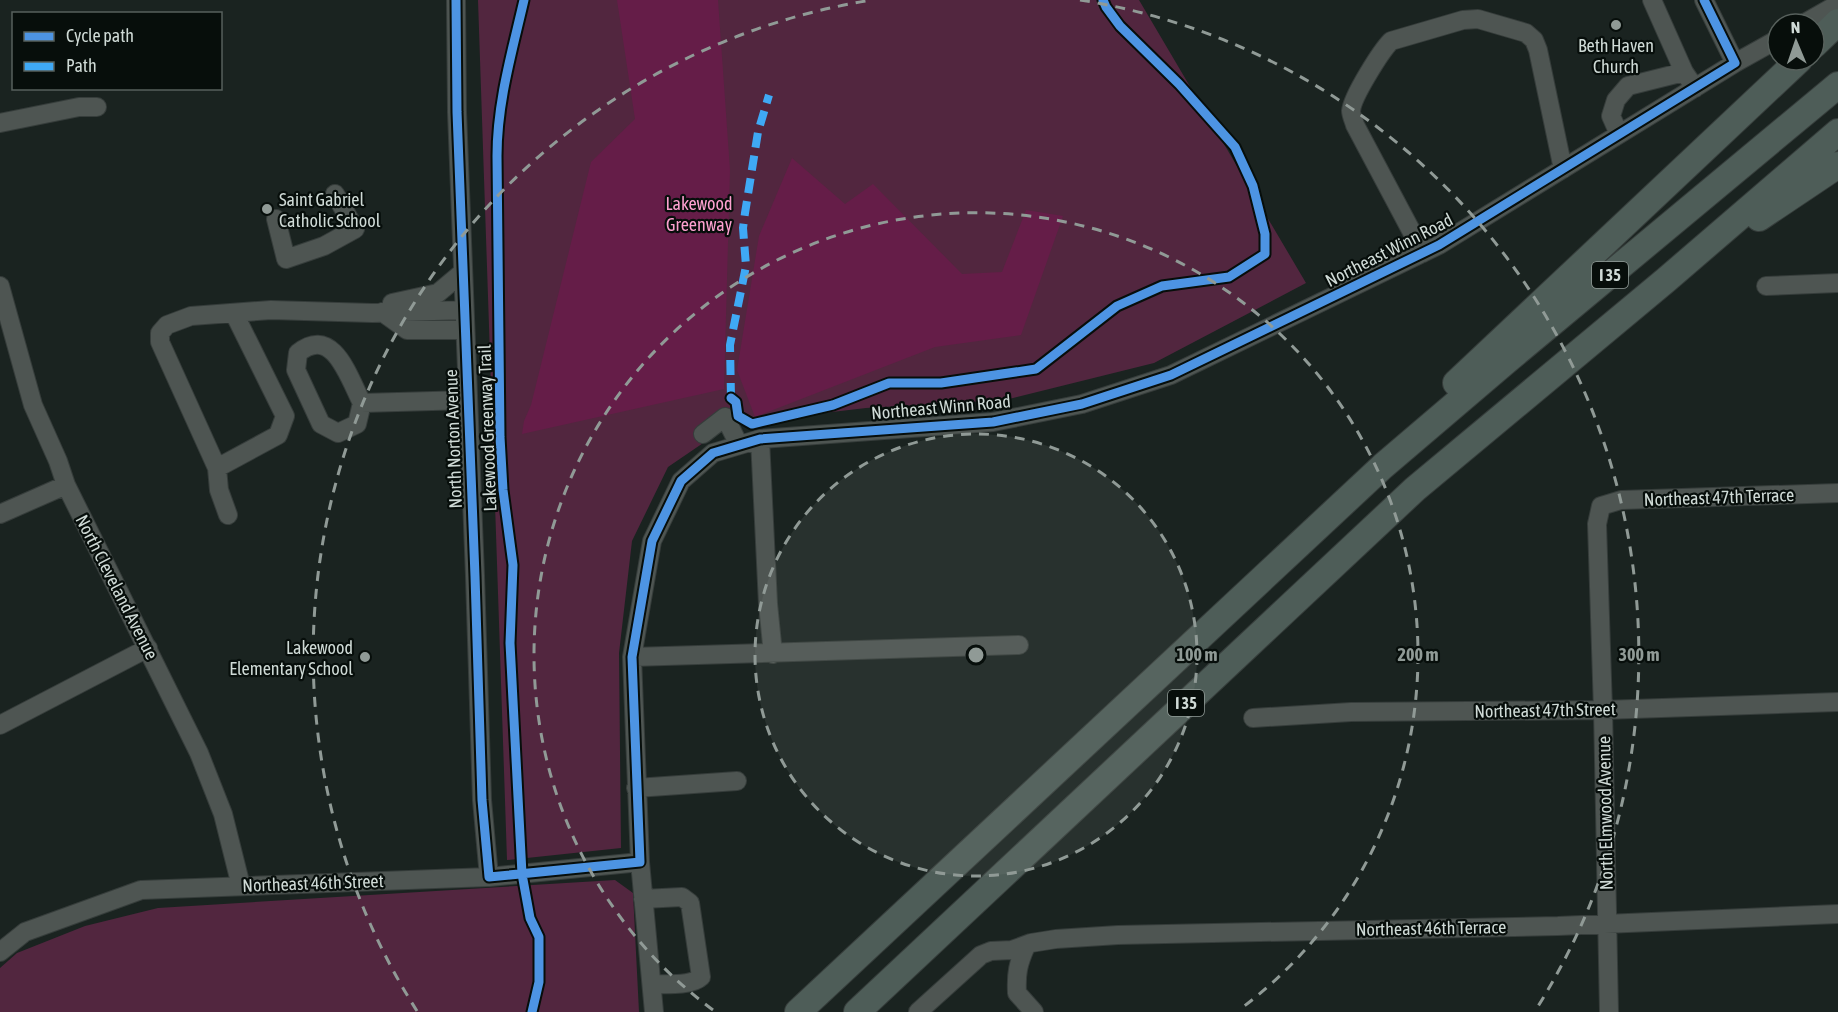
<svg xmlns="http://www.w3.org/2000/svg" width="1838" height="1012" font-family="'Asap Condensed',sans-serif">
<rect width="100%" height="100%" fill="#1a2320"/>
<path fill="#52263f" d="M478,0h661l167,283 -152,80 -149,37 -139,8 -135,16 -63,43 -36,74 -13,112 2,195 -114,12z
M615,880l18,13 6,119h-639v-44l17,-15 68,-27 73,-18z"/>
<path fill="#651d48" d="M617,0h101l12,170 -6,219 -202,45 2,-13 7,-16 60,-243 44,-43z
M792,158l53,46 28,-20 89,90 40,-2 24,-62 37,6 -42,119 -86,12 -180,70 -18,-47 22,-134z"/>
<g fill="none" stroke-linecap="round" stroke-linejoin="round">
<g stroke="#363d3b" stroke-width="20">
<path id="minor" d="M456,0l1,112 18,464 7,224 7,77
M1652,0l32,72
M1704,0l31,63
M1803,24l35,-20
M0,123l79,-16h18
M1619,134l-8,-18 5,-16 12,-14 56,-14 11,16
M276,219l10,40 38,-13 31,-17 -20,-35
M1423,253l-68,-128c-1,-4 -4,-10 -4,-14 1,-14 30,-60 40,-70l72,-21 15,-1 48,14 8,7 4,10 25,119
M0,286l33,119 25,56 8,24 133,268 24,61 18,72
M1766,286l72,-3
M392,303l46,-10 25,-21
M382,312l25,18h58
M362,403l-5,21 -19,9 -17,-9 -25,-54 2,-17c35,-29 51,25 64,50l106,-3
M703,434l22,-17 14,28
M760,439l8,165 5,50
M217,468l61,-33 7,-19 -51,-103
M0,514l66,-29
M228,515l-9,-25 -2,-22 -57,-126v-9l7,-8 24,-9 80,-6 101,3 92,-3
M632,657l387,-12
M1253,718l98,-6 252,-2 235,-8
M0,725l148,-77
M636,788l101,-7
M643,899l39,-2 8,6 11,74c-9,9 -36,7 -49,7
M1026,946c-8,18 -10,27 -9,47l17,19
M0,952l25,-20 116,-42 348,-13 151,-15
M654,1012l-14,-150 -8,-205 20,-116 29,-60 32,-28 47,-14 233,-17 89,-18 89,-29 268,-130 296,-182 43,-24
M918,1012l63,-57 10,-4 21,-1 19,-7 25,-4 62,-4 440,-9 280,-12
M1609,1012l-6,-302 -6,-186 4,-18 20,-6 217,-7"/>
</g>
<g stroke="#363d3b" stroke-width="28">
<path id="highway" d="M1814,45l24,-23
M1759,218l79,-53
M1456,383l343,-323
M798,1012l585,-546 122,-104 333,-277
M857,1012l558,-523 251,-209 172,-148"/>
</g>
<use href="#minor" stroke="#4e5552" stroke-width="18"/>
<use href="#highway" stroke="#4e5d58" stroke-width="26"/>
<path stroke="#3fa9f5" stroke-width="8" stroke-dasharray="15 8" stroke-linecap="butt" d="M731,398l-1,-53 16,-79 -3,-38 2,-15 13,-81 11,-37"/>
<g stroke="#070e0b" stroke-width="13">
<path id="cycleway" d="M456,0l1,112 18,464 7,224 7,77 151,-15 -8,-205 20,-116 29,-60 32,-28 47,-14 233,-17 89,-18 89,-29 268,-130 296,-182 -31,-63
M524,0c-12,52 -27,103 -27,156l3,281 3,53 10,75 -3,78 12,231 8,44 9,19v45l-7,30
M731,398l5,4 2,14 14,8 81,-19 56,-22h52l95,-14 81,-63 45,-20 67,-9 36,-23v-20l-12,-48 -18,-39 -56,-63 -59,-58 -14,-19 -3,-7"/>
</g>
<use href="#cycleway" stroke="#4d94e3" stroke-width="9"/>
</g>
<circle cx="976" cy="655" r="221" fill="#909a96" fill-opacity=".12"/>
<g fill="none" stroke="#909a96" stroke-width="3" stroke-dasharray="10 8">
<circle cx="976" cy="655" r="221"/>
<path d="M713 1010A442 442 0 1 1 1239 1010"/>
<path d="M417 1011A663 663 0 0 1 872 0M1080 0A663 663 0 0 1 1535 1011"/>
</g>
<g fill="#909a96" stroke="#070e0b" stroke-width="2">
<circle cx="1616" cy="25" r="6"/>
<circle cx="267" cy="209" r="6"/>
<circle cx="365" cy="657" r="6"/>
</g>
<g text-anchor="middle" dominant-baseline="central" stroke-width="4.5" stroke-linejoin="round" paint-order="stroke">
<g fill="#070e0b" stroke="#939d99" stroke-width="1.5">
<rect x="1592" y="262" width="36" height="26" rx="4.5"/>
<rect x="1168" y="690" width="36" height="26" rx="4.5"/>
</g>
<g font-size="16" font-weight="bold" fill="#cfdad6">
<text x="1610" y="275">I 35</text>
<text x="1186" y="703">I 35</text>
</g>
<g font-size="18" fill="#cfdad6" stroke="#070e0b">
<text x="1616" y="45">Beth Haven<tspan x="1616" dy="21">Church</tspan></text>
<text x="279" y="199" text-anchor="start">Saint Gabriel<tspan x="279" dy="21">Catholic School</tspan></text>
<text x="353" y="647" text-anchor="end">Lakewood<tspan x="353" dy="21">Elementary School</tspan></text>
</g>
<g font-size="18" fill="#fda1d0" stroke="#070e0b">
<text x="699" y="203">Lakewood<tspan x="699" dy="21">Greenway</tspan></text>
</g>
<g font-size="18" fill="#cfdad6" stroke="#070e0b">
<text transform="translate(1389 250) rotate(-27)">Northeast Winn Road</text>
<text transform="translate(941 407) rotate(-5)">Northeast Winn Road</text>
<text transform="translate(487 428) rotate(-92)">Lakewood Greenway Trail</text>
<text transform="translate(453 439) rotate(-92)">North Norton Avenue</text>
<text transform="translate(1719 497) rotate(-2)">Northeast 47th Terrace</text>
<text transform="translate(117 587) rotate(63)">North Cleveland Avenue</text>
<text transform="translate(1545 710) rotate(-1)">Northeast 47th Street</text>
<text transform="translate(1605 813) rotate(-91)">North Elmwood Avenue</text>
<text transform="translate(313 883) rotate(-2)">Northeast 46th Street</text>
<text transform="translate(1431 928) rotate(-1)">Northeast 46th Terrace</text>
</g>
</g>
<circle cx="976" cy="655" r="9" fill="#909a96" stroke="#070e0b" stroke-width="3"/>
<g font-size="18" text-anchor="middle" font-weight="bold" fill="#909a96" stroke="#070e0b" stroke-width="4.5" stroke-linejoin="round" paint-order="stroke">
<text x="1197" y="661">100 m</text>
<text x="1418" y="661">200 m</text>
<text x="1639" y="661">300 m</text>
</g>
<rect x="12" y="12" width="210" height="78" fill="#070e0b" stroke="#57605c" stroke-width="1.5"/>
<rect x="24" y="32" width="30" height="9" fill="#4d94e3" stroke="#57605c" stroke-width="1.5"/>
<text x="66" y="42" font-size="18" fill="#cfdad6">Cycle path</text>
<rect x="24" y="62" width="30" height="9" fill="#3fa9f5" stroke="#57605c" stroke-width="1.5"/>
<text x="66" y="72" font-size="18" fill="#cfdad6">Path</text>
<g transform="translate(1796 42) rotate(358)"><circle r="28" fill="#070e0b" stroke="#57605c" stroke-width="1.5"/>
<path d="M0-4.5L10 22L0 15L-10 22Z" fill="#909a96"/>
<text y="-9" font-size="16" font-weight="bold" text-anchor="middle" fill="#cfdad6">N</text>
</g>
</svg>
